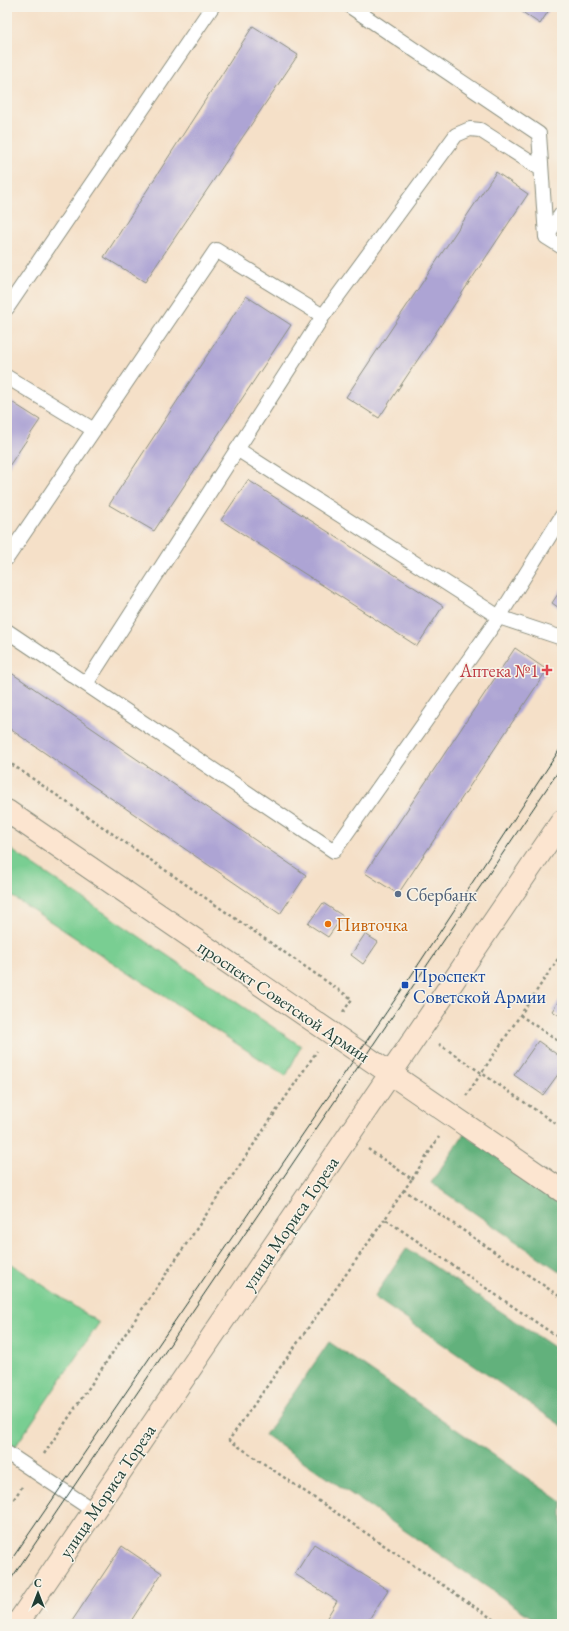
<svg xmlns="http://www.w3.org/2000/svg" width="569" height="1631" font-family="'EB Garamond',serif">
<rect width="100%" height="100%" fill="#f7f3e8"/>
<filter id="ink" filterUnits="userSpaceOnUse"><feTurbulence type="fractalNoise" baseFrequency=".025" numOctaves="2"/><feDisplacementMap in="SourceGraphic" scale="8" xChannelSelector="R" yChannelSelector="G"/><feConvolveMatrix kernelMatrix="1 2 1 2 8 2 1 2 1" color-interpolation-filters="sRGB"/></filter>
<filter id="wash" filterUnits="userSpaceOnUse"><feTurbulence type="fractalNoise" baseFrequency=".012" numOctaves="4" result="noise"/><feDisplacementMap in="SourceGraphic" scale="16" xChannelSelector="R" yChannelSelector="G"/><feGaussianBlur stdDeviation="0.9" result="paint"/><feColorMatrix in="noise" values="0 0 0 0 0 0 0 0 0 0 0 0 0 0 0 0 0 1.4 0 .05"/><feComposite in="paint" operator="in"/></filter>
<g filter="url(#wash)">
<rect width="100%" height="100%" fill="#f5e0c8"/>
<path fill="#79ce92" stroke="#4c8663" d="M7,847l294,199 -15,30 -279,-183z
M7,1261l92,62 -86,127 -6,-5z"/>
<path fill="#62b17c" stroke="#407758" d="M464,1134l98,67v72l-131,-90z
M407,1248l155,105v73l-188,-129z
M329,1342l233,160v122h-21l-276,-189z"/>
<g id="blocks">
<path fill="#ada4d4" d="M515,7h36l-11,17z
M253,26l45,29 -153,227 -41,-25z
M496,172l32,22 -149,224 -33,-21z
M246,296l45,29 -137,206 -45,-26z
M7,399l33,21 -33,49z
M248,480l195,126 -26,40 -196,-126z
M562,588v22l-10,-7z
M515,648l32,22 -149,224 -33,-21z
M7,670l299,205 -26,39 -273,-187z
M323,903l20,13 -15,21 -20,-13z
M365,934l13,8 -15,22 -12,-9z
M562,996v21l-10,-6z
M538,1041l24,17v11l-19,26 -29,-20z
M314,1544l74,46 -22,34h-43l14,-23 -42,-27z
M122,1546l40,27 -33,51h-59z"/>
</g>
</g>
<g filter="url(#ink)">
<use href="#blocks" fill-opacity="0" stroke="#8a8e7e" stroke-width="1"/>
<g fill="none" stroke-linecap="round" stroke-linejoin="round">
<g stroke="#8a8e7e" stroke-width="16">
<path id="lane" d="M351,7l188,127 7,103 16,10
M546,237l16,-24
M7,308l205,-301
M7,377l87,53
M237,449l262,168 63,21
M7,558l209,-308 107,66
M7,631l327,220 165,-234 63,-101
M86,684l237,-368 133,-181 14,-6 10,1 61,39
M7,1453l87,58"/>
</g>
<g stroke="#8a8e7e" stroke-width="24">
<path id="secondary" d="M7,811l555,380
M17,1624l545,-803"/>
</g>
<path stroke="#8a8e7e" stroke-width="2.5" stroke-dasharray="3 3" stroke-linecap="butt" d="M7,761l345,238 -9,13
M520,1015l42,29
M439,1044l123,84
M466,1096l96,-143
M368,1149l44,30 -8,11 158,108
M412,1179l27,-42
M404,1190l-19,29 177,121
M385,1219l-156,221 271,184
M44,1454l273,-403
M7,1509l15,-22"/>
<use href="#lane" stroke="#fff" stroke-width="14"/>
<use href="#secondary" stroke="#fce5d0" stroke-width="22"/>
<path stroke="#1f3d34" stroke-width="1" d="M7,1566l398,-581 157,-239
M7,1585l555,-819"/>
</g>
</g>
<path fill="#e0444e" stroke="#f7f3e8" stroke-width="1.5" d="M545 664h4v4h4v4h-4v4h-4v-4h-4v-4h4z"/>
<circle fill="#5c6f8a" stroke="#f7f3e8" stroke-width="1.5" cx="398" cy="894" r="4"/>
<circle fill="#e8710a" stroke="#f7f3e8" stroke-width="1.5" cx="328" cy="924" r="4"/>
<rect fill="#1a4fb4" stroke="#f7f3e8" stroke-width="1.5" x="401" y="981" width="8" height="8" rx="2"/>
<g text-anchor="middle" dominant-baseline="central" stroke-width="3" stroke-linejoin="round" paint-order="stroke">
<g font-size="18" fill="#be3a42" stroke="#f7f3e8" text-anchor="end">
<text x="539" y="670">Аптека №1</text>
</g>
<g font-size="18" fill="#4e5e75" stroke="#f7f3e8" text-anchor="start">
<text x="406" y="894">Сбербанк</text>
</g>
<g font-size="18" fill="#c56008" stroke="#f7f3e8" text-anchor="start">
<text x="336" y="924">Пивточка</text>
</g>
<g font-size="18" fill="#164399" stroke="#f7f3e8" text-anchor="start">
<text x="413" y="975">Проспект<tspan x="413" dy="21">Советской Армии</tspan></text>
</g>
<g font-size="18" fill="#1f3d34" stroke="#f7f3e8">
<text transform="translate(284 1001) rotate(34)">проспект Советской Армии</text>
<text transform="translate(290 1223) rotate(-56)">улица Мориса Тореза</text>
<text transform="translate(107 1491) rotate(-56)">улица Мориса Тореза</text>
</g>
</g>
<rect width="569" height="1631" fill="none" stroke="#f7f3e8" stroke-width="24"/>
<g transform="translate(38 1593)" stroke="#f7f3e8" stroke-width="3" paint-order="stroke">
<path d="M0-3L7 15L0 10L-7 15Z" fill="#1f3d34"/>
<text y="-6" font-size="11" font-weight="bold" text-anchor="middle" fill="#1f3d34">С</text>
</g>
</svg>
